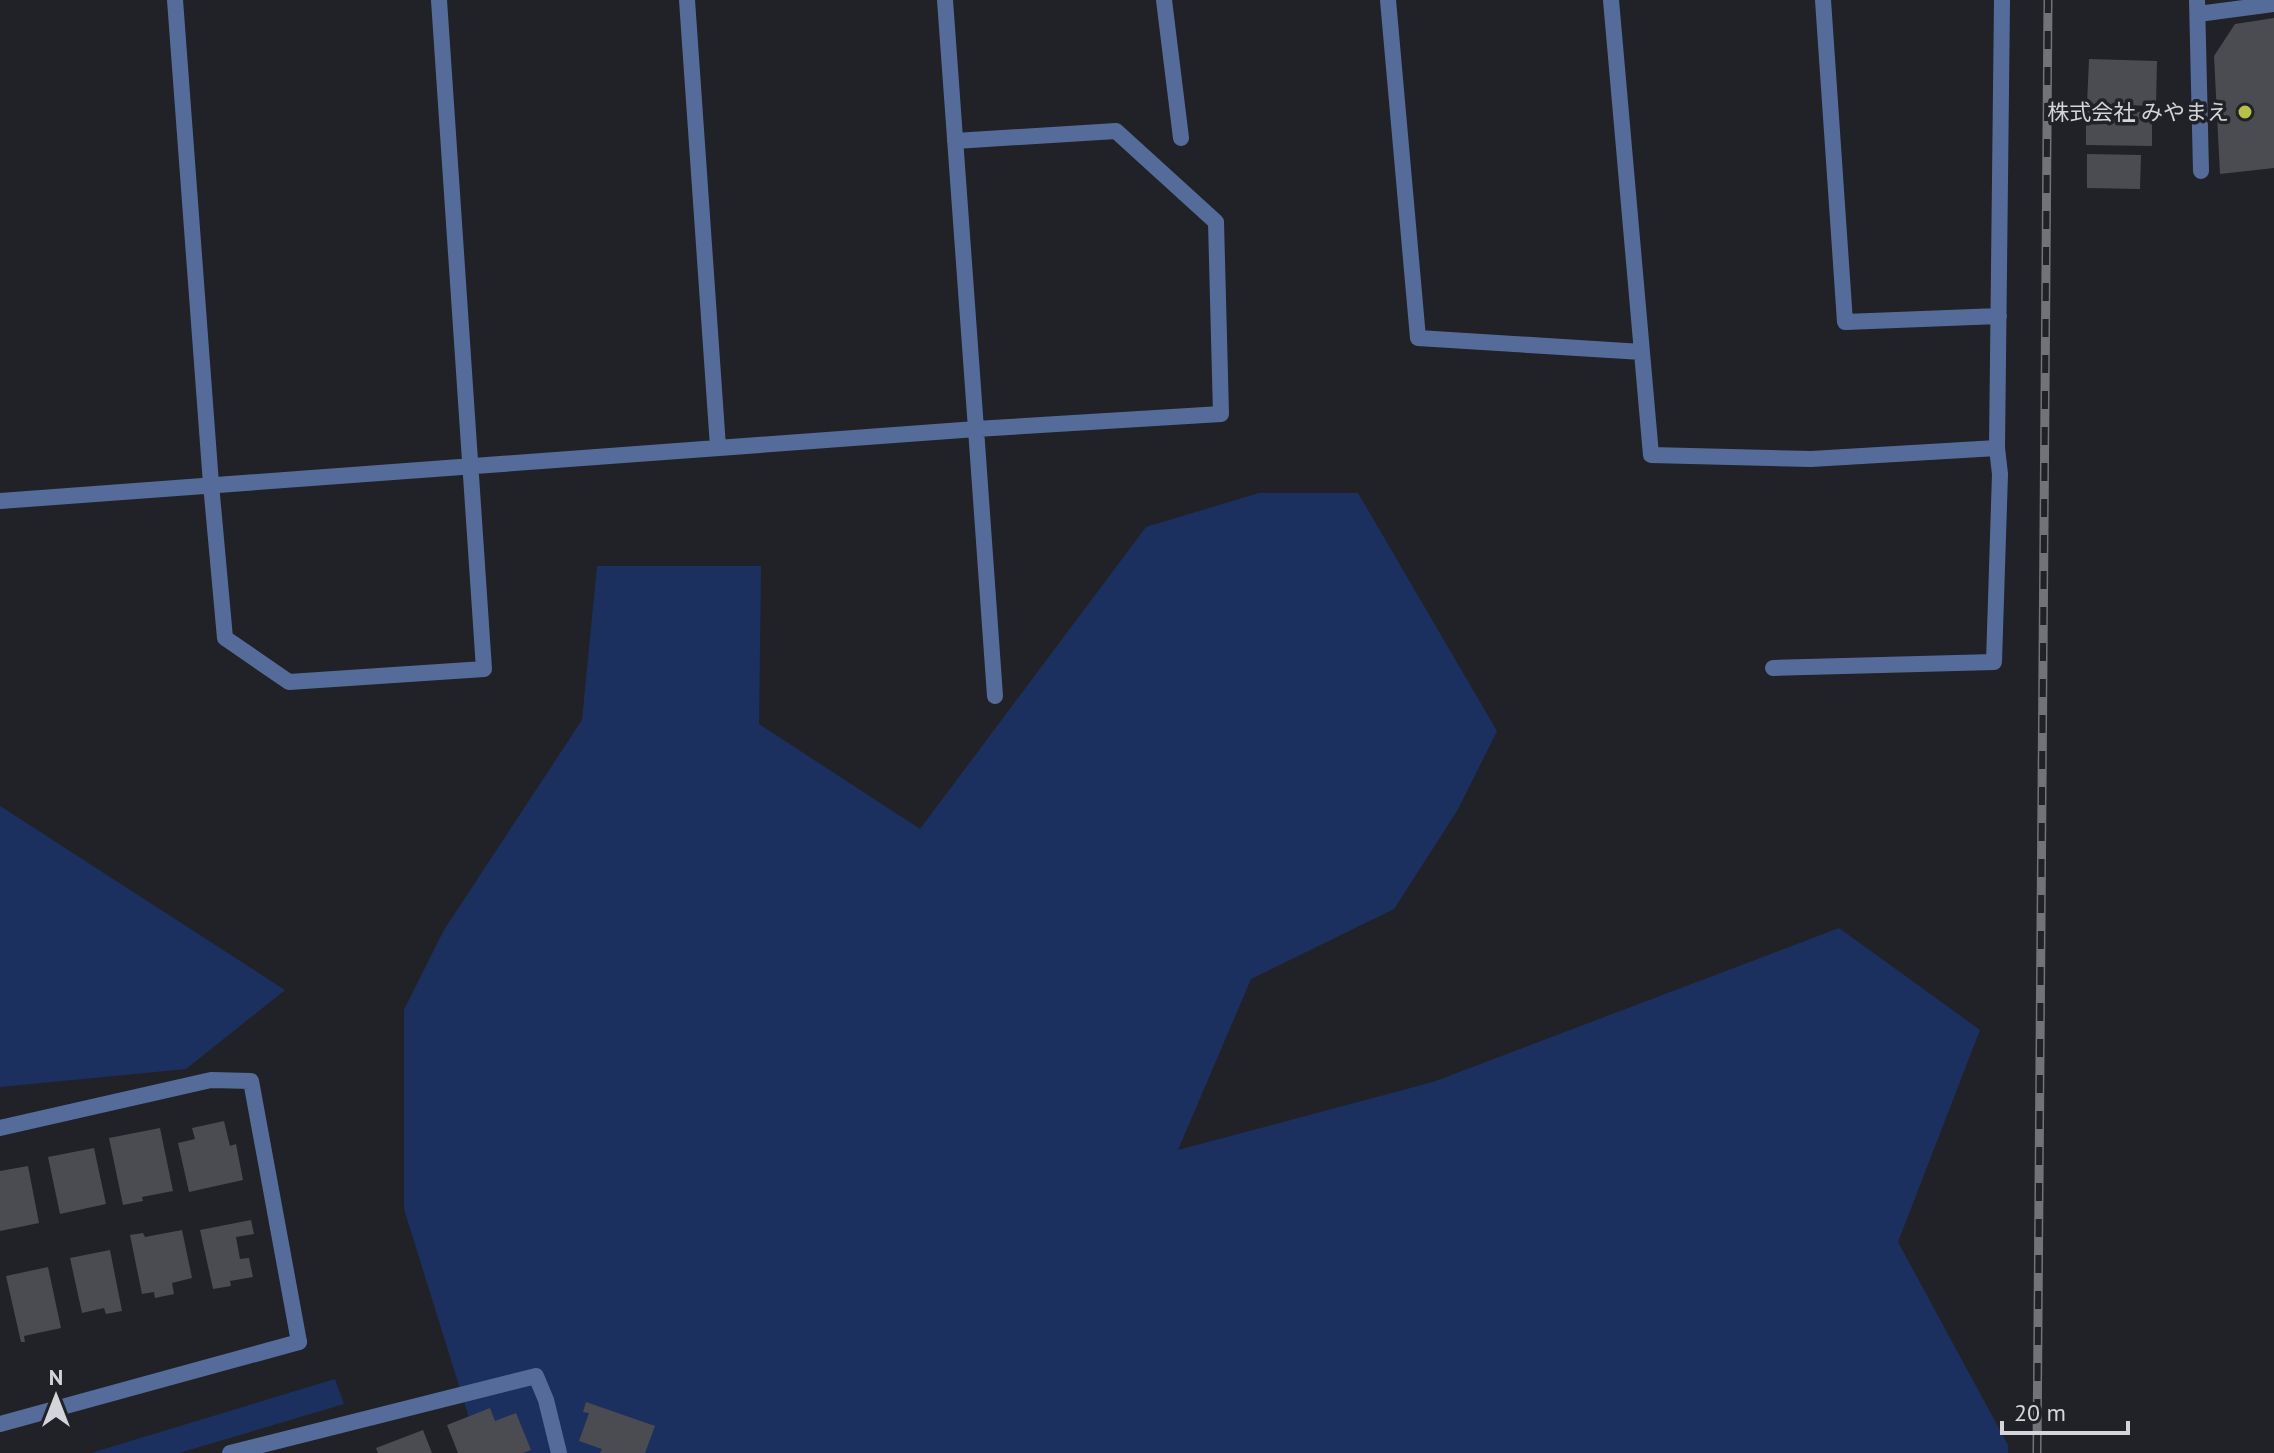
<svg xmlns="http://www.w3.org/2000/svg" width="2274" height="1453" font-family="'PT Sans','Noto Sans JP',sans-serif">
<rect width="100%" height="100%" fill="#202227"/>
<path fill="#1c305f" d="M1259,493h99l139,238 -40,80 -63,98 -143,70 -73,171 255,-68 406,-154 141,102 -82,212 110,203v8h-1528l-76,-244v-199l40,-80 138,-210 15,-154h164l-2,158 161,105 226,-302z
M0,806l285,184 -99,79 -186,18z
M335,1379l9,25 -165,49h-88z"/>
<path fill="#4a4c52" d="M2274,18v150l-54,6 -6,-118 21,-32z
M2089,59l68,2 -1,45 -69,-2z
M2086,111l66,1v34l-66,-1z
M2087,154l54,1 -1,34 -53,-1z
M224,1121l6,25 6,-2 7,36 -54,12 -11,-49 17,-4 -3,-11z
M160,1128l13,63 -31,6 1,4 -20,4 -14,-67z
M94,1148l12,56 -46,10 -12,-57z
M28,1166l11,57 -39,8v-60z
M251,1220l3,14 -18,3 4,22 9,-1 4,19 -23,4 1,5 -18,3 -13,-59z
M182,1230l10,48 -20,5 2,11 -19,4 -1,-6 -12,2 -12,-59 13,-2 2,4z
M110,1250l12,61 -16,3 -2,-6 -22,5 -12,-55z
M48,1267l13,61 -37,8 1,6h-4l-15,-66z
M586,1402l69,24 -10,27h-45l2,-4 -23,-8 10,-28 -6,-1z
M490,1408l5,13 21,-8 15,37 -8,3h-65l-11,-28z
M423,1430l9,23h-54l-2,-5z"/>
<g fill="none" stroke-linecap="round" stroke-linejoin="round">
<path stroke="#556c9b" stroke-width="16" d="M175,0l36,484 14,154 64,44 195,-13 -45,-669
M687,0l31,447
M1164,0l17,138
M1388,0l30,338 224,14
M1611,0l40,455 160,4 186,-11 5,-448
M1823,0l22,322 154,-6
M2197,0l4,171
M2198,14l76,-10
M955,141l161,-10 100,91 5,192 -245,15 19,267
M0,501l976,-72 -31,-429
M1773,668l221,-6 6,-188 -3,-26
M0,1128l211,-48 40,1 48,261
M230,1453l306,-77 10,24 13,53"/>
<path stroke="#556c9b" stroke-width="16" d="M0,1424l299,-82"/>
<g stroke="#717378" stroke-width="9">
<path id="rail" d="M2037,1453l11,-1453"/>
</g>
<use href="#rail" stroke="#202227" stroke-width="6" stroke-dasharray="18" stroke-linecap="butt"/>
</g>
<circle fill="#b6c149" stroke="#202227" stroke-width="3" cx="2245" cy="112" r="8"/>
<g text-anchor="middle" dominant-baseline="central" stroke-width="7" stroke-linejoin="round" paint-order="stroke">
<g font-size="22" fill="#d3d5d8" stroke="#202227" text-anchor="end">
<text x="2229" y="112">株式会社 みやまえ</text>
</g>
</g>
<g transform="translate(56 1397)" stroke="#202227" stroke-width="6" paint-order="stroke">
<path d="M0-6L14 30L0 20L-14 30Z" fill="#d3d5d8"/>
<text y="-12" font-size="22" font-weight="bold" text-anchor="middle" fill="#d3d5d8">N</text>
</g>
<path d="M2002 1421v12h126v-12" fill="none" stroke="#d3d5d8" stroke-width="4"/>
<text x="2014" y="1421" font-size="24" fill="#d3d5d8" stroke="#202227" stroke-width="6" paint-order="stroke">20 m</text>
</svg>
